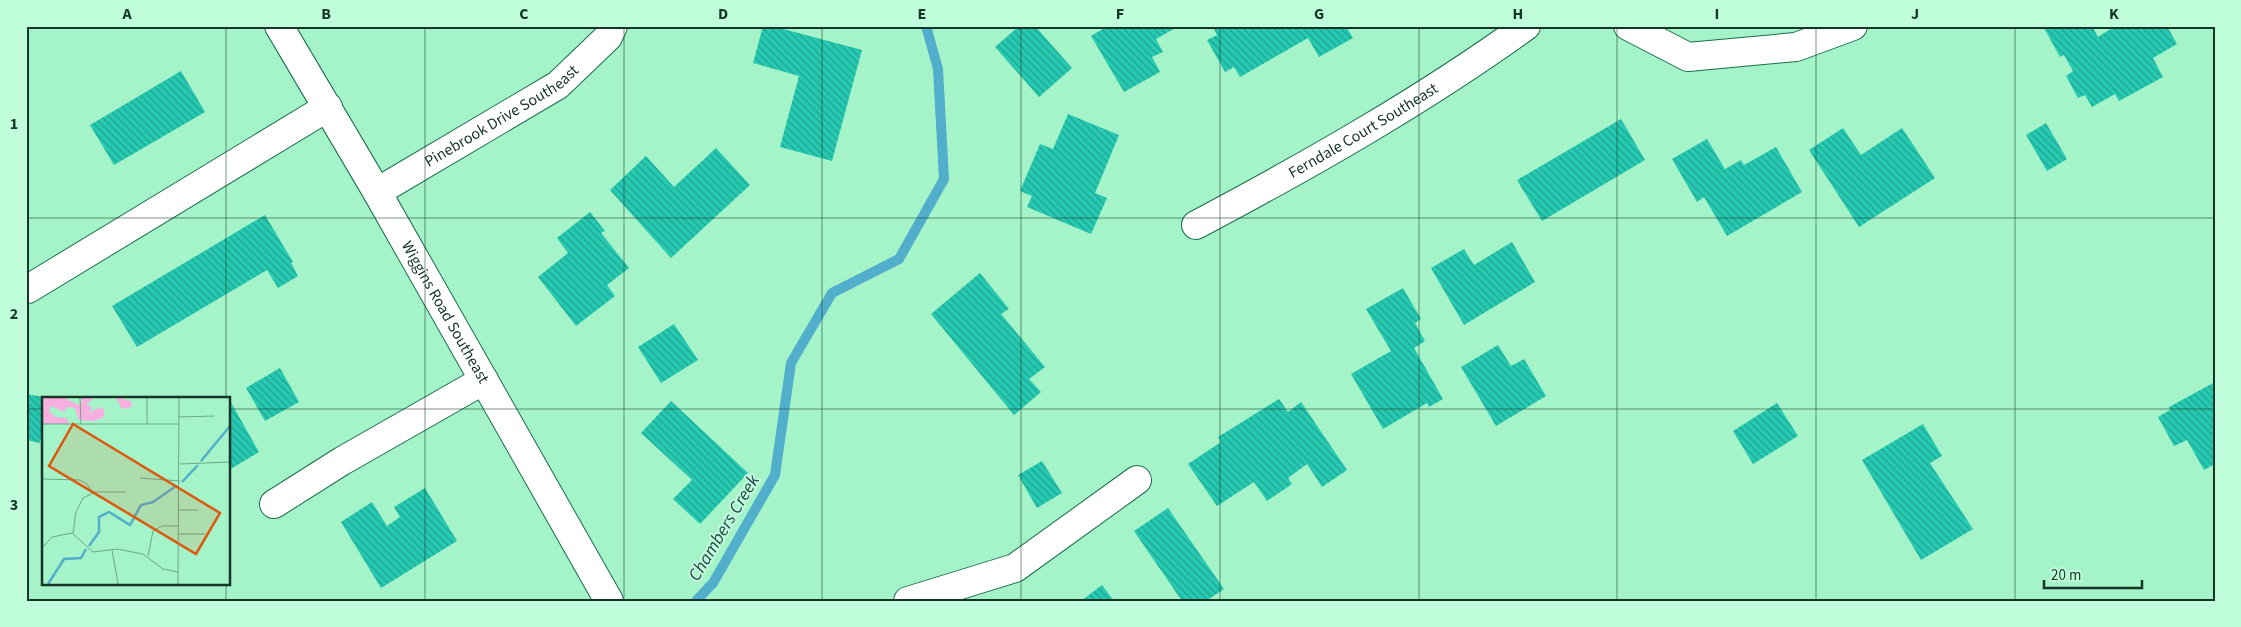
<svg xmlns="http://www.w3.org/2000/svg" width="2241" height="627" font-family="'Source Sans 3',sans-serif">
<defs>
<pattern id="building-back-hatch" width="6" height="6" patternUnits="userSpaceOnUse" patternTransform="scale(1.25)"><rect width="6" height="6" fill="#26c9b1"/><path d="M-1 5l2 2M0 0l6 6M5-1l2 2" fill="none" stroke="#20a490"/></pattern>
</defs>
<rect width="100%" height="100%" fill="#a5f4c9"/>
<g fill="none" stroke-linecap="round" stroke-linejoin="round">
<path stroke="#51afcb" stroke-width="10" d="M696,601l17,-18 62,-108 16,-112 41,-70 67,-34 45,-80 -6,-110 -12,-43"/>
</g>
<path fill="url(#building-back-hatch)" d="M763,26h9l90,24 -30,111 -52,-14 19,-71 -46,-13z
M1019,26h16l37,42 -33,29 -44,-50z
M1108,26h71l-23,13 7,13 -11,5 8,15 -36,20 -33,-56z
M1218,26h128l7,12 -34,19 -11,-19 -68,39 -6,-10 -9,5 -18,-32 10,-5 -3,-6z
M2043,26h49l6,11 14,-9 -2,-2h57l10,18 -24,14 10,19 -44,24 -4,-7 -23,13 -7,-12 -7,3 -12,-22 7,-5 -9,-16 -4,2z
M181,71l24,41 -91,53 -24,-40z
M1068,114l51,21 -24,58 12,5 -16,36 -64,-27 5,-11 -12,-5 20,-47 13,5z
M1621,119l24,41 -103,61 -25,-41z
M2046,123l21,36 -20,12 -21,-36z
M1843,128l18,27 41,-27 33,50 -76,49 -50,-77z
M1707,139l18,30 16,-9 3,5 32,-18 26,45 -75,44 -23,-39 -7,5 -25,-43z
M716,148l34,37 -79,73 -61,-68 36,-34 28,31z
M590,212l15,19 -4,2 28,35 -22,17 8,11 -39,30 -38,-49 30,-24 -11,-15z
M265,215l28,47 -2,1 7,13 -20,12 -11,-18 -130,77 -25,-41z
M1512,242l23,40 -71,43 -33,-57 33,-19 10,16z
M980,273l29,36 -8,5 44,53 -16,12 12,13 -27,23 -83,-101z
M1403,288l18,31 -6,4 10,18 -11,7 29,51 -14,8 -2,-4 -44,26 -32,-55 40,-23 -25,-42z
M674,324l24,36 -37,23 -23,-36z
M1498,345l13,21 13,-7 22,37 -50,30 -35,-59z
M280,368l19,34 -34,19 -19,-33z
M2215,382v82l-11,6 -17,-30 -13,6 -16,-29 12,-7 -1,-3z
M26,394l18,3v26l-4,20 -14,-3z
M229,399l30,53 -30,18z
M1279,399l9,13 13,-10 46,68 -25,17 -15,-23 -19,14 4,6 -25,17 -13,-19 -37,24 -29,-42 33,-22 -3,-5z
M671,401l77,72 -48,51 -27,-25 19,-19 -51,-47z
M1777,403l21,33 -45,28 -20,-33z
M1923,424l19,32 -12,7 43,66 -52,31 -59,-100z
M1042,461l20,32 -25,15 -19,-33z
M425,488l32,53 -76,47 -40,-66 31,-20 15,24 13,-9 -6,-10z
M1168,508l56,81 -18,12h-24l-48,-70z
M1102,585l12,16h-33z"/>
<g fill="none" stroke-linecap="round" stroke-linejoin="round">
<g stroke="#196d49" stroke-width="30">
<g id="minor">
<path id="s1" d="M279,26l98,166 232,409"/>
<path d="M1628,26l60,31 108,-10 57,-21"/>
<path id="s2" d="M377,192l181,-107 50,-48 5,-11"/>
<path id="s3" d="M1196,225c113,-60 226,-124 330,-199"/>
<path d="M28,289l300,-182"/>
<path d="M274,504l68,-43 142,-81"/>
<path d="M908,601l107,-33 122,-88"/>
</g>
</g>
<use href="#minor" stroke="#fff" stroke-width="28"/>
</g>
<path fill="none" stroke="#153626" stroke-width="1" stroke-opacity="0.55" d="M226,26v372M425,26v575M624,26v575M822,26v575M1021,26v575M1220,26v575M1419,26v575M1617,26v575M1816,26v575M2015,26v575M26,218h2189M26,409h18M229,409h1986M226,583v18"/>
<g text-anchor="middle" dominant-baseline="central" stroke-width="4" stroke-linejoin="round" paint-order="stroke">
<g font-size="16" fill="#153626" stroke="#c0fedb">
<text stroke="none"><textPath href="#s2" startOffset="146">Pinebrook Drive Southeast</textPath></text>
<text stroke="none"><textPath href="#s3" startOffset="192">Ferndale Court Southeast</textPath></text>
<text stroke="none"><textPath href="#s1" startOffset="331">Wiggins Road Southeast</textPath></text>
</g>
<g font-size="18" font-style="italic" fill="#27444d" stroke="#c0fedb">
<text transform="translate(724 528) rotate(-59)">Chambers Creek</text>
</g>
</g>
<g transform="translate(42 397)">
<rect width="188" height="188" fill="#a5f4c9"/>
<path d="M0,0h21l13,7h5l1,-7h9l2,2 -7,6 7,2 -5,6 13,-6 4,4 -2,7 -10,3 -14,-1 -4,-12 -8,-1 -3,5 -13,-6 -2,5 6,6 12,1 2,6h-27zM74,0l15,4 1,6 -10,2z" fill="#f7b0df"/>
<path fill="none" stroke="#51afcb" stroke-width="2.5" d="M159,64l29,-35M140,85l16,-17M47,149l10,-14v-15l10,-5 21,13 11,-20 12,-3 23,-16M6,187l16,-25 17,-1 5,-9"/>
<path fill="none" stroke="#6ba888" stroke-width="1" d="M38,0l1,27M137,20l35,-1M0,27h137M105,27v-27M138,67l50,-2M98,81l40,3M0,82l38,1 7,4 6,9M137,113h19M31,136l3,-21 7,-14 12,-6h31M136,137h27M0,151l10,-11 20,-4 21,19 24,-3 26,5 20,15 15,3M70,153l6,34M106,159l5,-25 9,-5h17M136,187l1,-187"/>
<path fill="#dd570d" fill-opacity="0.15" stroke="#dd570d" stroke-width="2.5" d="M31,27l147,89 -24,41 -147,-88z"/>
<rect width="188" height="188" fill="none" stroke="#153626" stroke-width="2.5"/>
</g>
<rect width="2241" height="627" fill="none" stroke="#c0fedb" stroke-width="55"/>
<path d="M2044 580v8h98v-8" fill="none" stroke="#153626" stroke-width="2.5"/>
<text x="2051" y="580" font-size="15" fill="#153626" stroke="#c0fedb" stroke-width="4" paint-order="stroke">20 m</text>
<rect x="28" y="28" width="2186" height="572" fill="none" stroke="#153626" stroke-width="2"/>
<g font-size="16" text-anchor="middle" font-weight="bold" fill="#153626">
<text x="127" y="19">A</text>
<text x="326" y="19">B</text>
<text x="524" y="19">C</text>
<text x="723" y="19">D</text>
<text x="922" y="19">E</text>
<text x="1120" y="19">F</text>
<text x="1319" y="19">G</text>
<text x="1518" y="19">H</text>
<text x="1717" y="19">I</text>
<text x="1915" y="19">J</text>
<text x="2114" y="19">K</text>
<text x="14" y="129">1</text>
<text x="14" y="319">2</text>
<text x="14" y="510">3</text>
</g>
</svg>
